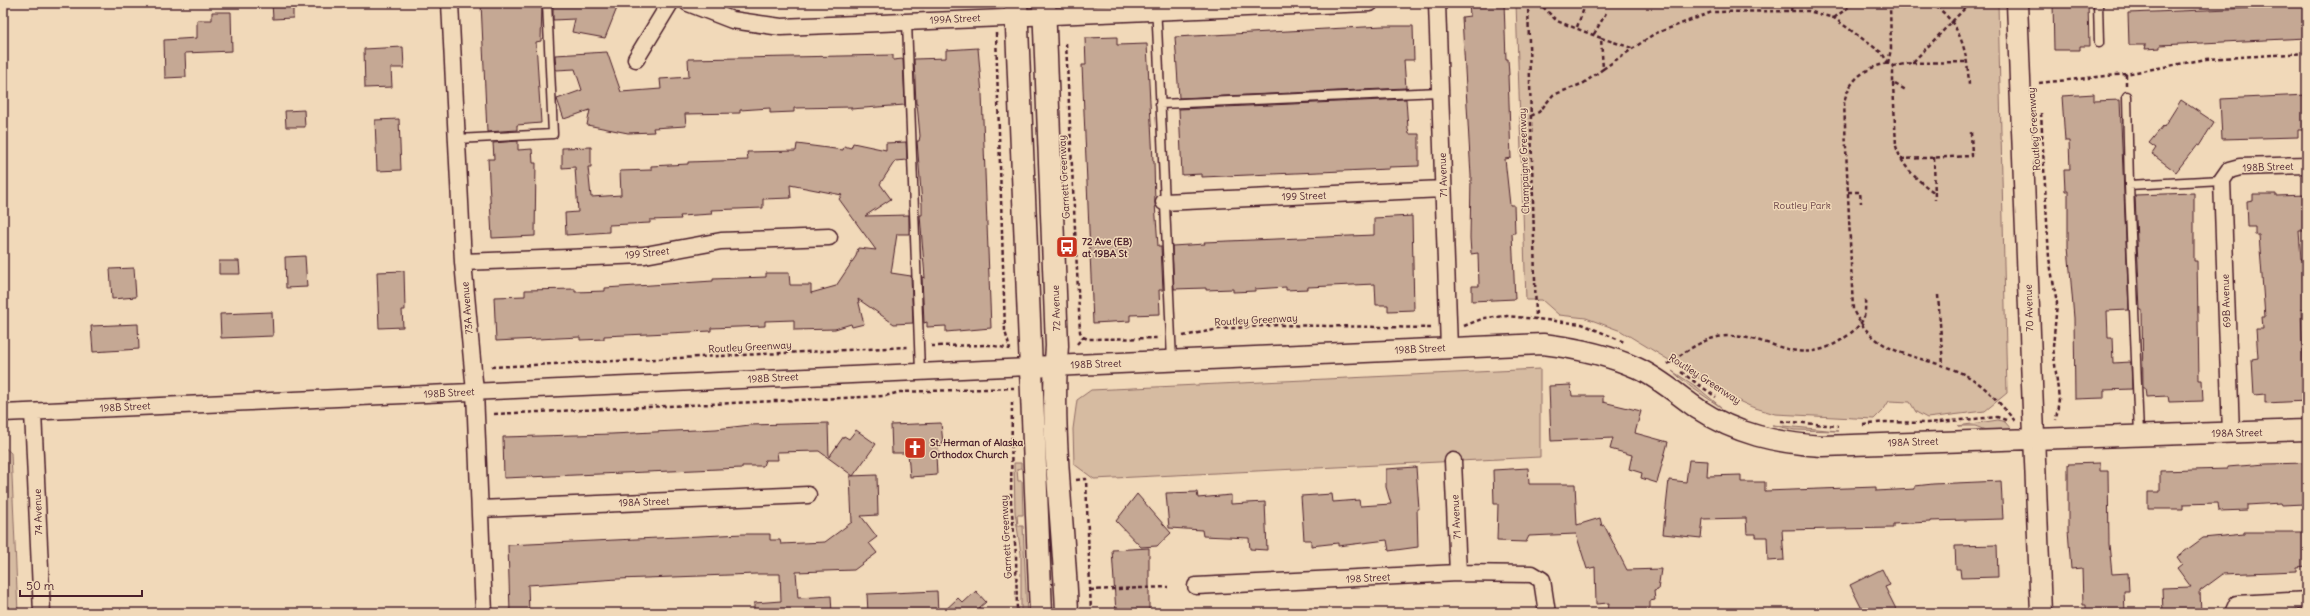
<svg xmlns="http://www.w3.org/2000/svg" width="2310" height="616" font-family="Delius,sans-serif">
<rect width="100%" height="100%" fill="#f1d9b9"/>
<filter id="ink" filterUnits="userSpaceOnUse"><feTurbulence type="fractalNoise" baseFrequency=".025" numOctaves="2"/><feDisplacementMap in="SourceGraphic" scale="8" xChannelSelector="R" yChannelSelector="G"/><feConvolveMatrix kernelMatrix="1 2 1 2 8 2 1 2 1" color-interpolation-filters="sRGB"/></filter>
<g filter="url(#ink)">
<path fill="#d6bba1" stroke="#906d66" d="M1516,3h482l9,390 -22,18 -58,7 -11,-6 -6,-10 -21,-1 -5,8 -10,10 -99,-5 -23,-7 -22,-10 -109,-66 -35,-13 -27,-3 -17,-15h-16z
M1540,369v88l-446,22 -20,-15 -1,-35 4,-29 14,-10z
M1672,371l25,16 25,21 -31,-21z
M1998,420l7,2 6,7 -23,2 -13,-5h-17z
M1772,425l66,6 -43,-1z
M3,446l8,7 7,160h-15z
M1014,463h7v5l-4,1 1,12h4l1,34h-6l1,11h5l4,87h-6v-59l-6,-42z"/>
<path fill="#c5a894" stroke="#4a1f2b" d="M272,3h21v15l-20,1z
M481,3h58l3,2 -1,36 -5,1 5,81 -24,2v5l-30,2z
M580,3h39l-14,35 -33,-6 3,-13 -22,1v-15h26z
M1469,3h35l2,56h2l1,16h-1l3,83 -6,1 5,46h4l1,28h-3l3,66 -43,2v-15h7l-1,-33 -7,1 -1,-16 1,-62 -9,-159 8,-1z
M2053,3h35l1,43h-9v4h-26z
M2307,6v32l-147,7v3l-15,1 1,-4h-17l-1,-32z
M212,12h19l1,39 -47,2 1,24 -21,1 -1,-38 33,-2v-18h15z
M1383,26h30l1,34h-10l2,28 -227,10 -4,-61z
M1117,37v8l30,-1 6,117h1l1,42 3,43h3l2,44h-4l1,24 -30,1v6l-37,2 -11,-258h4l-1,-27z
M403,47l1,21h-13l1,19 -27,1 -1,-39z
M978,48l4,46 9,234 -45,4v-6l-19,1v-5l-3,1 -2,-46 3,1 -5,-63h2v-11l-5,-63h2l1,-5 -3,-32h-1l-2,-45 32,-1v-8z
M607,52l14,40 40,-3 -1,-10 29,-2 -1,-18 205,-4v5l10,-1 2,46 -54,4v-2l-57,1v4l-24,1v-5l-30,2v3l-55,1 1,12 -33,2 1,4 -26,1 -41,-8 3,-15 -26,9 -7,-20 25,-9 -7,-21 -19,1 -1,-15z
M2094,94v7l26,-1 9,210 -22,1 1,26h4l1,26 18,-1 1,27 -28,1v8l-29,1 -1,-81 -6,-71v-56h-3l-1,-21h6l-1,-29h-4l-3,-45z
M2307,95v35h-9v7l-76,2 -2,-40z
M1406,99l2,30 1,5h10v32l-30,1v2l-187,8v-3l-20,1 -3,-66z
M2181,100l33,22 -15,24 -2,-1 -21,27 -24,-18 4,-6 -7,-5 14,-17 1,1z
M304,110l1,17h-19l-1,-16z
M399,119l2,51 -24,1 -2,-51z
M518,141v9l14,-1 1,14h3l-1,73 -43,2 -4,-79h6l-1,-16z
M906,142l1,18 -12,1 -15,23 11,15 -26,17 44,-1v19h-12l-6,39 20,3 2,47 -19,1 -36,-25 6,25 -12,3 -1,-3 -16,5 -41,1v-10l-29,1v5l-54,2v3l-107,5v3l-24,1v-3l-84,4 -2,-44 31,-1v-6l50,-1v3l30,-1v-3l108,-7v-2l53,-2v-4h23l1,12h21v8l25,-7 20,-30 2,-8 18,2 -37,-51 3,-4 -52,-10 1,13 -28,1v9l-52,2 1,4 -32,2 1,3 -31,1v3l-41,2v7l-43,3 -1,-22 13,-1 -3,-45 -13,1v-20l29,-1v20h-3l3,30 30,-2 -1,-24 31,-1v-4l37,-2v-2l60,-2 -1,-8 49,-1 1,-7 46,6 1,-4 7,2 2,-5 33,7v-7z
M2194,193v68h3l2,119h3l1,21 -34,1 -1,-6 -22,1 -1,-9h-2l-1,-78h-2l-5,-115z
M2253,194h23v2l31,-1v36h-8l2,28h6v15l-4,1 2,34 -4,1 2,52h4v39l-42,2v-9l-11,1 -2,-36 6,-1 -2,-29h7l-1,-12h3l-6,-82h-4v-8h-7l-1,-26 6,-1z
M1412,216l2,94 -26,1v-6h-12l-1,-21 -67,3v2l-22,1v-3l-31,2v2l-22,1v-3l-27,1v-2l-32,1 -2,-43 33,-2 -1,-2 170,-7v-17z
M305,256l2,31 -21,1 -1,-31z
M219,261h20l1,13h-21z
M134,268l2,29 -24,2 -2,-30z
M404,271l1,39h-3l1,17 -24,1 -2,-56z
M272,312l1,24 -52,2 -1,-24z
M138,324l1,25 -46,3 -2,-26z
M1571,385l1,11h31v6l38,9 -6,22 33,9 -11,41 -16,-5 1,-5 -13,-4 3,-14 -22,-6 3,-11 -62,3 -2,-55z
M828,423l1,34 15,-21 5,3 7,-9 20,14 -23,32 -34,-25 -42,1 1,8h-13l-2,6h-21v2l-238,10 -1,-41 109,-3 104,-5 34,-4z
M941,423l2,21h-5l1,10h-3l1,21 -27,2 -2,-24h-16l-1,-28z
M1689,460l19,1 -1,15 34,-1v7h24v9l111,-4v4l39,-2v-3l18,-2 68,-3 2,38 -73,2v1l-37,2v4l-111,2 2,30 -16,1 -1,-24h-11v-3h-9l-1,-16 -43,1 -2,19 -38,-4 6,-54 17,2z
M2100,463v8h8l1,73 3,30 16,-1 1,18h-5l1,21 -39,1v-8h-3l-1,-37 -11,1 -3,-39v-66z
M2307,463v33h-3v8l-22,1 -1,-2 -34,2v5l-28,1 -1,-8 -35,1v5h-35v-17h12v-21l67,-2v-2l39,-3z
M1416,467l3,42h-2l1,38 -29,4 -2,-11 -49,6v-3l-27,3v-6h-7l-3,-44 31,-2 1,8 26,-2 1,6 31,-2 -5,-17v-18z
M1528,468l1,16h46l2,41 23,-7 2,8 2,-1 23,45 34,-1 -3,21 -4,1 1,9 -5,1v12h-42l1,-10 -13,1 -1,-37 -8,2 -11,-35 -47,2 -3,6 -29,-1 1,-37h-4l-1,-34z
M877,475l1,40 -17,1 16,21 -8,6 8,10 -23,17 -58,2 2,26 33,-2 1,17h-78v-10l27,-2 -1,-27h-24l-138,5 -90,6 1,28h-19l-2,-68 235,-11h27v6h10l1,4 44,-2 27,-20 -2,-46z
M1197,492l1,6 33,-3v9l34,-2 2,48 -17,-1 -1,-11 -46,-2 -1,-6 -33,-2 -3,-35z
M1137,494l34,39 -14,13 -16,1 -25,-26z
M2244,532h63v34l-10,1v4l-74,3 -23,17 1,22h-38l-1,-25 29,-1 -14,-19 5,-4 -5,-7 26,-19 41,-4z
M1997,545l1,32 -37,1 -1,-9h-4l-1,-23z
M1149,548v65h-33l-4,-63z
M1882,569l8,16 -5,2 13,26h-34l-14,-28z
M937,591l1,22h-70l-1,-19z
M976,591l10,11 -13,11h-31l16,-15 5,5z"/>
<g fill="none" stroke-linecap="round" stroke-linejoin="round">
<g stroke="#4a1f2b" stroke-width="11">
<path id="service" d="M1156,3l16,358
M2098,3l1,40
M907,22l13,349
M2127,96l2,89 93,-5
M1160,104l280,-12
M457,139l96,-5 -6,-131
M2129,185l10,249"/>
</g>
<g stroke="#4a1f2b" stroke-width="19">
<path id="minor" d="M450,3l13,259 12,130 9,221
M688,3l44,17 49,7 589,-24
M1437,3l12,345
M636,59l34,-56
M1164,202l279,-13
M463,262l182,-7 76,-14 108,-4
M33,412l9,201
M3,413l1027,-46
M2231,433l-9,-253 7,-10 11,-3 67,-2
M1453,461l5,112
M480,509l328,-14
M1196,586l262,-13 74,1 10,6 5,33
M2233,613l4,-9 70,-4"/>
</g>
<g stroke="#4a1f2b" stroke-width="23">
<path id="tertiary" d="M2017,3l24,610
M1030,367l513,-23c33,4 63,10 94,24 22,10 41,27 61,41 38,25 79,34 124,37l485,-16"/>
</g>
<g stroke="#4a1f2b" stroke-width="25">
<path id="secondary" d="M1016,3l25,610
M1044,3l13,343c-7,89 7,178 10,267"/>
</g>
<path stroke="#4a1f2b" stroke-width="2.5" stroke-dasharray="4 3" stroke-linecap="butt" d="M1528,3l8,316
M1930,3c31,17 38,51 39,84
M1791,11l1,-8
M1834,18l20,-15
M1577,27l9,-24
M996,33l9,298 5,18
M1594,34l12,-21
M1601,38l31,10
M1066,43l14,289 3,5
M1888,63c-23,5 -38,15 -44,39l9,208c26,52 71,42 116,67 18,10 33,29 46,44
M1888,63l3,-14 -1,-46
M1912,63l55,-1
M1893,66l19,-3 58,-60
M1603,69l51,-35 58,-22 79,-1h17l26,7 48,35 6,10 5,3v17l13,7
M2126,74v12
M1893,83l3,63c6,21 21,34 39,47
M2039,83l87,-9 80,-15 101,-6
M2041,113l8,145 8,45 -4,44 6,52 -3,21
M1531,116l8,-4 14,-17 31,-12 19,-14 -2,-31 -44,-17 -18,-18
M1934,157l1,43
M1901,159l71,-3 -1,-24
M1848,192h12l1,11
M1938,295l5,70
M1464,326l20,-8 23,-2 29,3 46,5 42,18
M1183,336l36,-7 60,-4 152,3
M1083,337l5,2 72,-1
M1077,344l6,-7
M931,346l58,-1 22,4
M1668,364c18,-13 38,-28 60,-28 47,0 72,35 119,0 17,-13 19,-18 18,-38
M491,367l417,-20
M1681,372l35,25
M1012,402l-1,100 5,52 1,59
M494,414l391,-18 15,-4 114,-4
M1781,421l57,5
M1863,425l22,-3 42,1 70,-6 12,4
M1076,480l10,-1 5,134
M1090,590l78,-3"/>
<use href="#service" stroke="#f1d9b9" stroke-width="8"/>
<use href="#minor" stroke="#f1d9b9" stroke-width="16"/>
<use href="#tertiary" stroke="#f1d9b9" stroke-width="20"/>
<use href="#secondary" stroke="#f1d9b9" stroke-width="22"/>
</g>
</g>
<defs>
<g id="bus-square" transform="scale(1.15)"><rect x="-9" y="-9" width="18" height="18" rx="4" fill="#c8321e" stroke="#f1d9b9"/><path d="M-5-6H5V4H4V6H2V4H-2V6H-4V4H-5ZM-3.5-4V0h7V-4ZM-3.5 1.2v1.5H-2V1.2ZM2 1.2v1.5H3.5V1.2Z" fill="#fff"/></g>
<g id="church-square" transform="scale(1.15)"><rect x="-9" y="-9" width="18" height="18" rx="4" fill="#c8321e" stroke="#f1d9b9"/><path d="M-1.2-6h2.4v3.5h3.3v2.4h-3.3V6h-2.4V-.1h-3.3v-2.4h3.3Z" fill="#fff"/></g>
</defs>
<g fill-rule="evenodd">
<use href="#bus-square" x="1067" y="247"/>
<use href="#church-square" x="915" y="448"/>
</g>
<g text-anchor="middle" dominant-baseline="central" stroke-width="3" stroke-linejoin="round" paint-order="stroke">
<g font-size="10" fill="#4a1f2b" stroke="#f1d9b9">
<text transform="translate(955 19) rotate(-3)">199A Street</text>
<text transform="translate(2034 129) rotate(-94)">Routley Greenway</text>
<text transform="translate(1524 161) rotate(-92)">Champaigne Greenway</text>
<text transform="translate(2268 167) rotate(-2)">198B Street</text>
<text transform="translate(1443 175) rotate(-92)">71 Avenue</text>
<text transform="translate(1064 177) rotate(-93)">Garnett Greenway</text>
<text transform="translate(1304 196) rotate(-2)">199 Street</text>
<text transform="translate(647 253) rotate(-6)">199 Street</text>
<text transform="translate(2226 301) rotate(-92)">69B Avenue</text>
<text transform="translate(467 308) rotate(-95)">73A Avenue</text>
<text transform="translate(1056 308) rotate(-92)">72 Avenue</text>
<text transform="translate(2029 308) rotate(-92)">70 Avenue</text>
<text transform="translate(1256 320) rotate(-3)">Routley Greenway</text>
<text transform="translate(750 347) rotate(-3)">Routley Greenway</text>
<text transform="translate(1420 349) rotate(-3)">198B Street</text>
<text transform="translate(1096 364) rotate(-2)">198B Street</text>
<text transform="translate(773 378) rotate(-3)">198B Street</text>
<text transform="translate(1705 379) rotate(33)">Routley Greenway</text>
<text transform="translate(449 393) rotate(-3)">198B Street</text>
<text transform="translate(125 407) rotate(-3)">198B Street</text>
<text transform="translate(2237 433) rotate(-1)">198A Street</text>
<text transform="translate(1913 442) rotate(-2)">198A Street</text>
<text transform="translate(644 502) rotate(-2)">198A Street</text>
<text transform="translate(38 512) rotate(-92)">74 Avenue</text>
<text transform="translate(1456 517) rotate(-93)">71 Avenue</text>
<text transform="translate(1006 537) rotate(-93)">Garnett Greenway</text>
<text transform="translate(1368 578) rotate(-3)">198 Street</text>
</g>
<g font-size="10" fill="#663e43" stroke="#f1d9b9">
<text x="1802" y="205">Routley Park</text>
</g>
<g font-size="10" font-weight="bold" fill="#4a1f2b" stroke="#f1d9b9" text-anchor="start">
<text x="1082" y="241">72 Ave (EB)<tspan x="1082" dy="12">at 19BA St</tspan></text>
<text x="930" y="442">St. Herman of Alaska<tspan x="930" dy="12">Orthodox Church</tspan></text>
</g>
</g>
<rect width="2310" height="616" fill="none" stroke="#f1d9b9" stroke-width="16"/>
<rect x="8" y="8" width="2294" height="600" fill="none" stroke="#4a1f2b" stroke-width="1.5" filter="url(#ink)"/>
<path d="M20 590v6h122v-6" fill="none" stroke="#4a1f2b" stroke-width="2"/>
<text x="26" y="590" font-size="12" fill="#4a1f2b" stroke="#f1d9b9" stroke-width="3" paint-order="stroke">50 m</text>
</svg>
